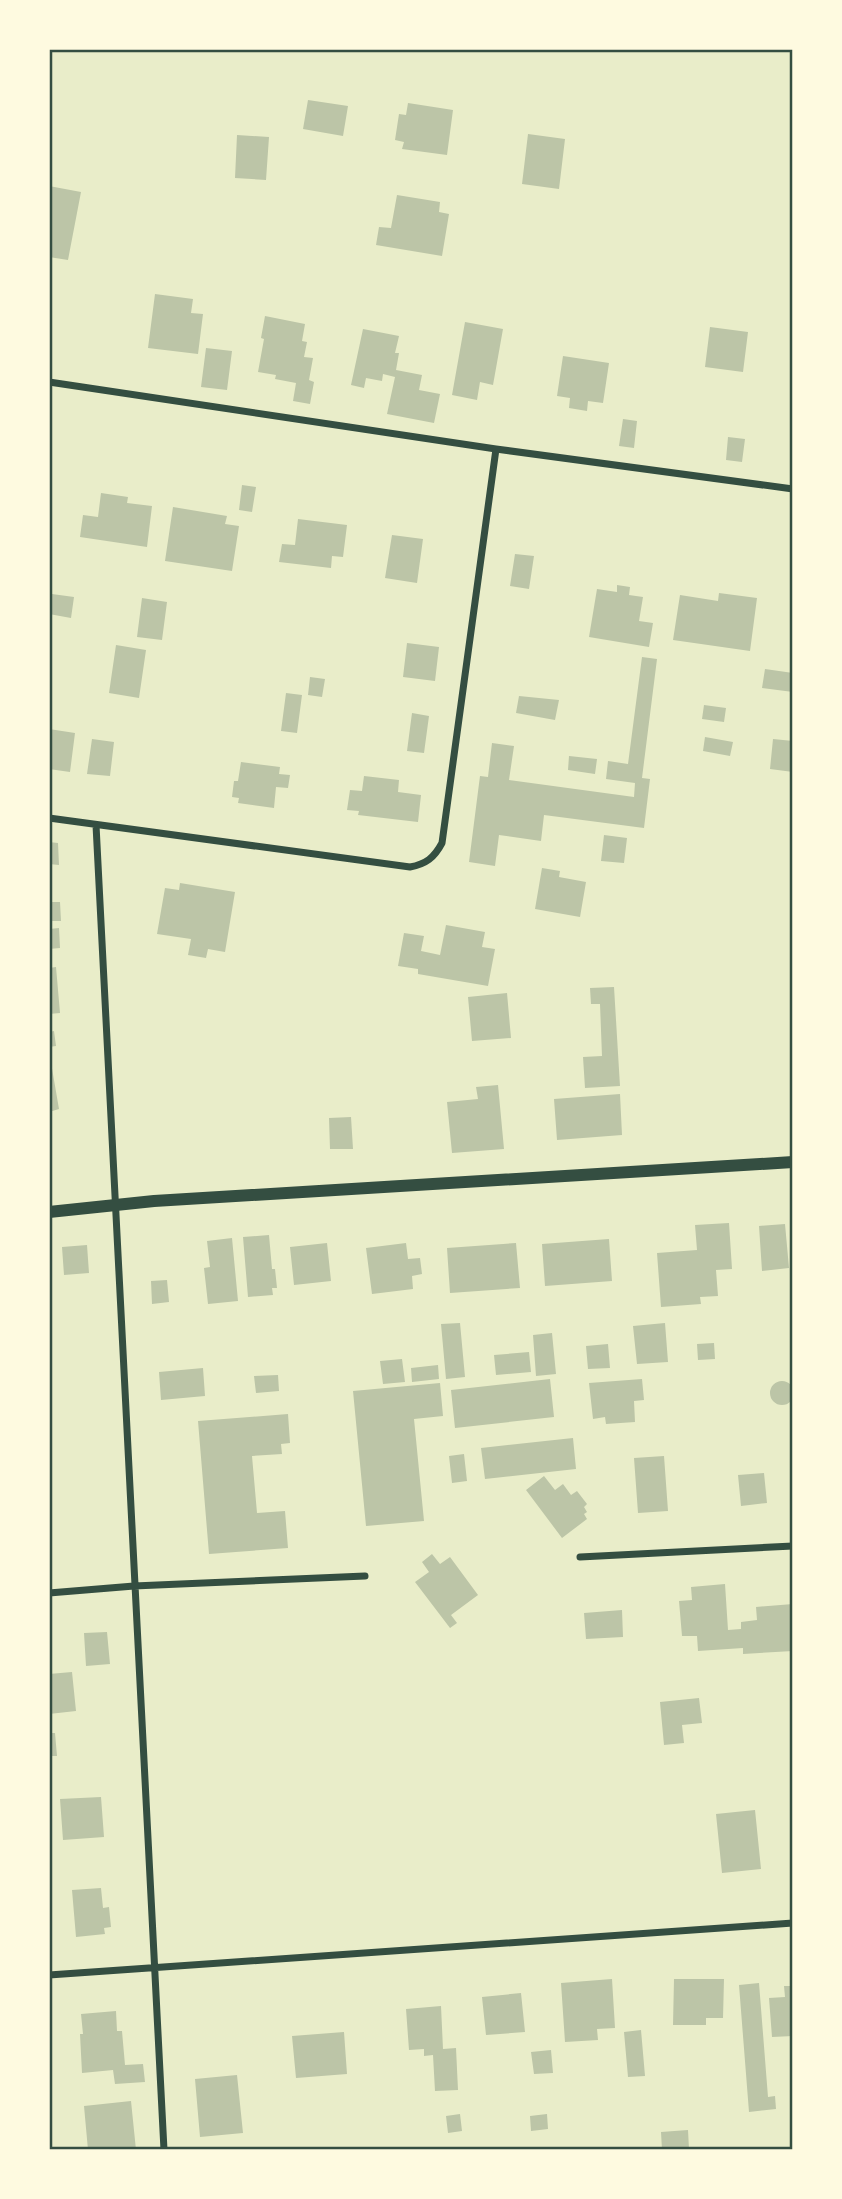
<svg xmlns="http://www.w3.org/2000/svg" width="842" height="2199" font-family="'IBM Plex Sans',sans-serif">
<rect width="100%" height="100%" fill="#e9edc9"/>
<path fill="#bcc5a7" d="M308,100l40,6 -5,30 -40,-7z
M408,103l45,7 -6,45 -45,-6 2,-7 -9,-2 4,-26 7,1z
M528,134l37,5 -6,50 -37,-5z
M237,135l32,2 -3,43 -31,-2z
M49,186l32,6 -13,68 -19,-3z
M397,195l43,7 -1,10 10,2 -7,42 -66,-11 3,-18 12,1z
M155,294l38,5 -2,14 12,1 -5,40 -50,-6z
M265,316l40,8 -3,17 5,1 -3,15 9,1 -4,22 5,2 -4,22 -17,-3 3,-18 -21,-4 1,-4 -18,-3 6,-33 -3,-1z
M465,322l38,7 -10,56 -13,-3 -3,18 -25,-5z
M710,327l38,5 -5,40 -38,-5z
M363,329l36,7 -4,17h4l-3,17 26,5 -3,15 21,4 -6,29 -47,-9 8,-37 -12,-3 -1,7 -16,-3 -2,10 -13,-3z
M206,348l26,3 -5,39 -26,-3z
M563,356l46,7 -6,40 -15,-2 -1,10 -18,-3 1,-10 -13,-2z
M623,419l14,2 -3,27 -15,-2z
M728,437l17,2 -3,23 -16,-2z
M242,485l14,2 -4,25 -13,-2z
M101,493l27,4 -1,6 25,3 -5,41 -67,-10 3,-22 15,2z
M173,507l54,9 -2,8 14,2 -7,45 -67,-10z
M298,519l49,6 -4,32 -11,-1 -1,12 -52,-6 3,-18 13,1z
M392,535l31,4 -6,44 -32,-5z
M515,554l19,2 -5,33 -19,-3z
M617,585l13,2 -1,8 14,2 -4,24 14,2 -4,24 -60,-10 8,-48 20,3z
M719,593l38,5 -7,53 -77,-11 7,-45 38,6z
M52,594l22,3 -3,21 -22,-4z
M142,598l25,4 -5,38 -25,-3z
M407,643l32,4 -4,34 -32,-4z
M116,645l30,5 -7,48 -30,-5z
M642,657l15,2 -15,119 8,1 -6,49 -100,-13 -3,26 -42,-6 -4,31 -26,-4 11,-86 8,1 4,-34 22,3 -5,34 125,17 1,-14 -29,-4 2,-18 20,3z
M765,669l28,4v19l-31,-4z
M310,677l15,2 -3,18 -14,-2z
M286,693l16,2 -5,38 -16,-2z
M519,696l40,4 -4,20 -39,-7z
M704,705l22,3 -2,14 -22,-3z
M412,713l17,3 -5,37 -17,-2z
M49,729l26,4 -5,39 -21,-3z
M705,737l28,5 -3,14 -27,-5z
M92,739l22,3 -4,34 -23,-2z
M773,739l20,2v31l-23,-3z
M569,756l28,3 -2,15 -27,-4z
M241,762l39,5 -1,7 11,1 -2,13 -12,-1 -2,21 -36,-5 1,-5 -7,-1 2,-16h4z
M364,776l35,4 -1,12 23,3 -3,27 -60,-7 1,-4 -12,-1 3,-20 12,1z
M604,835l23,3 -3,25 -23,-2z
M49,842l9,1 1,22 -10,-1z
M542,868l18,3 -1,6 27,5 -6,35 -45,-8z
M180,883l55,9 -10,60 -17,-3 -2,9 -18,-3 3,-16 -34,-5 8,-46 14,2z
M49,902h11l1,19h-12z
M446,925l39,7 -3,15 13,2 -7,37 -70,-12v-5l-20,-3 6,-33 20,3 -3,15 19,4z
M59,928l1,20 -11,1v-20z
M56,967l4,46 -11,1v-46z
M614,987l6,99 -35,2 -2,-31 19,-1 -2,-52h-9l-1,-16z
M507,993l4,45 -39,3 -4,-44z
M54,1031l2,15 -7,1v-15z
M49,1051l10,58 -10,3z
M498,1085l6,64 -52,4 -5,-51 31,-3 -2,-12z
M620,1094l2,41 -65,5 -3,-41z
M351,1117l2,32h-23l-1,-31z
M729,1223l3,46 -16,1 2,26 -18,1 1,7 -40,3 -4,-54 40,-3 -2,-25z
M785,1224l4,44 -27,3 -3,-45z
M269,1235l3,34h3l2,19h-5l1,7 -25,2 -5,-60z
M232,1238l6,63 -30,3 -4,-36 6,-1 -3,-26z
M609,1239l3,42 -67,5 -3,-42z
M327,1243l4,38 -37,4 -4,-38z
M406,1243l2,16 12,-1 2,16 -10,2 1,13 -41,5 -6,-46z
M516,1243l4,45 -70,5 -3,-45z
M87,1245l2,28 -25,2 -2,-28z
M167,1280l2,22 -17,2 -1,-23z
M460,1323l5,54 -19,2 -5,-55z
M665,1323l3,39 -31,2 -4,-38z
M552,1333l4,41 -20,2 -3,-41z
M714,1343l1,16 -17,1 -1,-16z
M608,1344l2,24 -22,1 -2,-23z
M529,1352l2,20 -35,3 -2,-20z
M402,1359l3,23 -22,2 -3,-23z
M438,1365l1,14 -27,3 -1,-14z
M203,1368l2,28 -44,4 -2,-28z
M278,1375l1,16 -23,2 -2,-17z
M550,1379l4,38 -99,11 -4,-38z
M642,1379l2,21 -10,1 1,21 -29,2 -1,-7 -12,2 -4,-36z
M770 1393a12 12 0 1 1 24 0a12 12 0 1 1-24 0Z
M440,1383l3,33 -29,3 10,102 -58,5 -13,-135z
M288,1414l2,29 -9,1 1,10 -30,2 5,57 28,-2 3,37 -79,6 -11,-133z
M573,1438l3,31 -91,10 -4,-31z
M464,1454l3,27 -15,2 -3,-27z
M664,1456l4,55 -30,2 -4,-55z
M764,1473l3,30 -26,3 -3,-31z
M544,1476l11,14 8,-6 8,11 6,-4 10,13 -3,3 3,5 -3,2 3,5 -25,19 -36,-48z
M432,1554l8,10 10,-7 28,38 -27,20 6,8 -7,5 -35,-46 14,-10 -7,-10z
M725,1584l3,46 13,-1v-7l16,-2 -1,-13 37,-3v47l-50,3v-6l-45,3 -1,-15h-15l-3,-35 13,-1 -1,-13z
M622,1610l1,27 -37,2 -2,-26z
M107,1632l3,32 -24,2 -2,-33z
M72,1672l4,39 -27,3v-40z
M699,1698l3,25 -20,2 2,18 -20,2 -4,-43z
M49,1733h6l2,23h-8z
M101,1797l3,40 -41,3 -3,-41z
M755,1810l6,59 -39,4 -6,-59z
M101,1888l2,20 6,-1 2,20 -7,1 1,6 -29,3 -4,-47z
M612,1979l3,49 -18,1 1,11 -33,2 -4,-59z
M674,1979h50l-1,39h-17v7h-33z
M759,1983l9,114 7,-1 1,13 -27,3 -10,-127z
M784,1986h9v50l-21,1 -3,-39 16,-1z
M521,1993l4,39 -39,3 -4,-38z
M441,2006l2,43 13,-1 2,42 -23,1 -2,-36 -9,1v-7l-15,1 -3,-41z
M116,2011l1,20h5l3,34 18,-1 2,18 -30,2 -2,-14 -31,3 -2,-39h3l-2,-20z
M641,2030l4,46 -17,1 -4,-45z
M344,2032l3,42 -51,4 -4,-42z
M551,2050l2,23 -19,1 -3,-22z
M237,2075l6,58 -43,4 -5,-58z
M131,2101l5,49h-48l-4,-44z
M460,2114l2,17 -14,2 -2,-17z
M547,2114l1,15 -17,2 -1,-15z
M688,2130l1,19 -27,1 -1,-18z"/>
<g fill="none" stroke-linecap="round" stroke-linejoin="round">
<path stroke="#344e41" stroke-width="7" d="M49,382l447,67 297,40
M49,818l361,49c16,-3 24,-9 32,-24l54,-394
M96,825l68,1325
M580,1557l213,-11
M49,1593l85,-7 231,-10
M49,1975l744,-52"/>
<path stroke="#344e41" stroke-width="12" d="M49,1212l105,-11 639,-39"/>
</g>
<rect width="842" height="2199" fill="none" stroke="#fefae0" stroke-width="102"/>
<rect x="51" y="51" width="740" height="2097" fill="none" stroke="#344e41" stroke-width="2.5"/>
</svg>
